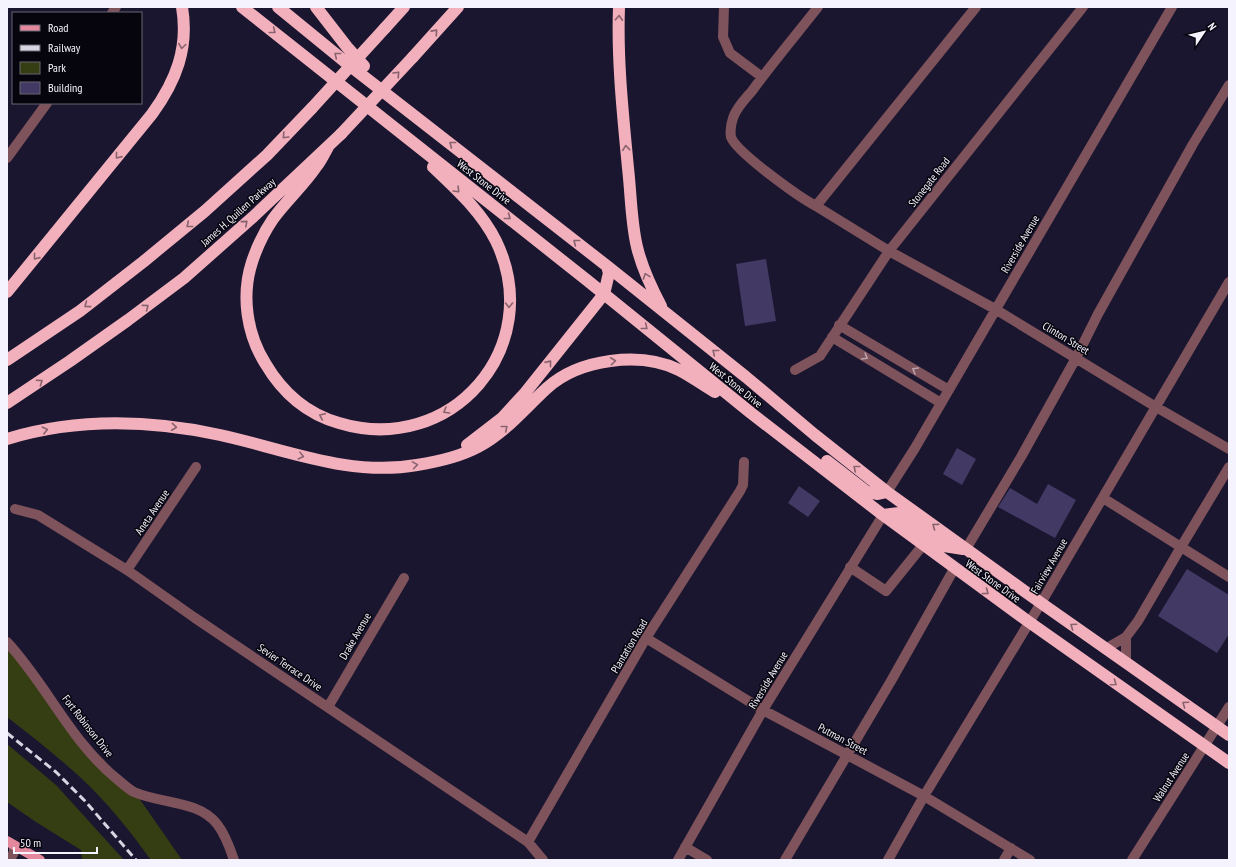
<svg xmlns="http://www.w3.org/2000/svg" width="1236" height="867" font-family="'PT Sans Narrow',sans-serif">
<rect width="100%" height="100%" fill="#1b162f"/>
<path fill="#353e12" d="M7,642l60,80 67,69 48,69h-31c-21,-29 -44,-58 -71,-83 -23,-21 -48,-41 -73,-60z
M7,744l49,41 68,75h-42l-1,-10 -45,-28 -29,-20z"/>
<path fill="#423964" d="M766,259l10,62 -31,5 -9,-62z
M957,448l19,11 -14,26 -19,-11z
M1048,484l28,16 -21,38 -57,-31 12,-19 27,16z
M799,486l21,15 -12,16 -20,-14z
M1187,569l42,26v39l-12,19 -59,-37z"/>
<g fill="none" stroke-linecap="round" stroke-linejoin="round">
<path stroke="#7e535b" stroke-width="10" d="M724,7l-1,30 7,16 32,24
M976,7l-160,199 73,45 106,58 161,98 73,42
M112,13l4,-6
M7,158l40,-55
M816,206c-17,-9 -80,-54 -85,-69 -1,-6 0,-13 2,-19 3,-10 12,-19 19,-27 21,-29 44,-56 66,-84
M839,325l110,65
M832,337l109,66
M795,370l25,-14 69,-105 194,-244
M1229,467l-48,80 48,30
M887,492l28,-44 257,-441
M1103,498l78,49 -43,74 -12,16 -21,12
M15,509l23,6 89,55 68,48 333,224 15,18
M966,549l55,-92 55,-99 22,-44 95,-170 36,-59
M850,567l36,24 37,-46
M127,570l69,-103
M646,638l117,72 161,86 106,64
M7,642c40,43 64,100 110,137 5,4 11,10 17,13 27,12 64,8 83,32 8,10 13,24 17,36
M1126,663v-26
M328,707l76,-129
M528,842l118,-204 94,-147 3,-6 1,-23
M685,847l22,13
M10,860l4,-8v-6
M678,860l85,-150 120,-195
M785,860l106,-179 63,-112
M888,860l36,-64 117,-193 188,-321
M1004,860l7,-12
M1132,860l97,-153"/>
<path stroke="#e4899d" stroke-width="10" d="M7,841l33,19"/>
<path stroke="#f2b0bc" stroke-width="12" d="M242,7l346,274 163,132 132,102 146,107 200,141
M278,7l71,58 258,201 139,111 69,58 72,57 154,111 188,132
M316,7l31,40 17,19
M619,7c-2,54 4,108 9,161 3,26 3,54 9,79 5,21 14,40 24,59
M385,28l19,-21
M413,57l45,-50
M328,147c-4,7 -7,14 -12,20 -12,18 -30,34 -43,52 -9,13 -16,28 -21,43 -11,34 -5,72 13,101 17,29 42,51 74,60 112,34 208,-76 157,-182 -15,-30 -40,-52 -63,-74
M7,292l145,-178c24,-33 37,-66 30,-107
M7,360l73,-49 63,-49 62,-51 62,-56 45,-47
M7,403l63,-42 58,-41 56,-42 69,-61 88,-83
M7,439c69,-21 143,-19 213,-4 65,14 129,42 197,30 19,-3 44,-9 61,-18 28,-15 46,-38 69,-59 32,-29 93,-37 132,-18 12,6 24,15 36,22
M467,445l35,-27 23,-25 79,-99 5,-21 -2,-7
M827,461l40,31 11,2 9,-2
M883,515l16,-2 45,33 19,3"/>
<path stroke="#d7d5e1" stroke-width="3" stroke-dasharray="8 4" stroke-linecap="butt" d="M7,733l49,39 29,29 51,59"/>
<path stroke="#f2b0bc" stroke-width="12" d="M312,108l73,-80
M341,134l72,-77"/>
</g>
<defs><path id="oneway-chevron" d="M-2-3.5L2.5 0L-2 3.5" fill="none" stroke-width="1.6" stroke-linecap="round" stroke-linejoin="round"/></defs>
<g stroke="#88636e">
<use href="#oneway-chevron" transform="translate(619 18) rotate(-87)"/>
<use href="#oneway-chevron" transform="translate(273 31) rotate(38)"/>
<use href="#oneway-chevron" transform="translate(435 32) rotate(-48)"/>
<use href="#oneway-chevron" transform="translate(182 46) rotate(98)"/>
<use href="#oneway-chevron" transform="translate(337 55) rotate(-141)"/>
<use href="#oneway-chevron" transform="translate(397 74) rotate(-47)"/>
<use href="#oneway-chevron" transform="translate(285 136) rotate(134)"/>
<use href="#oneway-chevron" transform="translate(452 144) rotate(-142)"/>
<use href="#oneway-chevron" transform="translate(626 148) rotate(-96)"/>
<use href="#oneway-chevron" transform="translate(118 156) rotate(129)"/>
<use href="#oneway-chevron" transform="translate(457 190) rotate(45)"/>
<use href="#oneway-chevron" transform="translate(508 217) rotate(38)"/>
<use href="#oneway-chevron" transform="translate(245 223) rotate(-41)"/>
<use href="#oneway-chevron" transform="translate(189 225) rotate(141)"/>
<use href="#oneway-chevron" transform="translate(576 242) rotate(-142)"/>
<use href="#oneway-chevron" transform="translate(36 257) rotate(129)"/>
<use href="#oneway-chevron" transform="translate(646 276) rotate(-110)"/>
<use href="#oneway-chevron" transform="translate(87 305) rotate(143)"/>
<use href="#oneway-chevron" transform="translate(509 305) rotate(90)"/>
<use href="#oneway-chevron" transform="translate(146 307) rotate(-37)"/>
<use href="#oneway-chevron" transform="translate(645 327) rotate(39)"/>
<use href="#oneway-chevron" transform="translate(715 352) rotate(-141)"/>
<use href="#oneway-chevron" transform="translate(613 361) rotate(-7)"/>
<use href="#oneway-chevron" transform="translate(549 363) rotate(-51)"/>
<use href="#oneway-chevron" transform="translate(40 382) rotate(-34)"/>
<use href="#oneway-chevron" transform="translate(446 411) rotate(150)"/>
<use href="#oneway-chevron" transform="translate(322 416) rotate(-155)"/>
<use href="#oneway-chevron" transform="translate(174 427) rotate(6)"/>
<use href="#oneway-chevron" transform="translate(505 428) rotate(-39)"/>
<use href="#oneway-chevron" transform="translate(45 430) rotate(-13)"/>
<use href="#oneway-chevron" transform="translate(301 456) rotate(14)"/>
<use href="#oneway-chevron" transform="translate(415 465) rotate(-9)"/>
<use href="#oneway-chevron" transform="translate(856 468) rotate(-141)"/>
<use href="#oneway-chevron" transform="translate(935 526) rotate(-144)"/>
<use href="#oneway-chevron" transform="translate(986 592) rotate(36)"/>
<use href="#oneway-chevron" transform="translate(1073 626) rotate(-145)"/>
<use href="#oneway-chevron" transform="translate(1114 683) rotate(35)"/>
<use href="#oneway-chevron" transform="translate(1185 704) rotate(-145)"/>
</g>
<g stroke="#baa3ac">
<use href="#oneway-chevron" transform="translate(865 357) rotate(31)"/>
<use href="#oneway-chevron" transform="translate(915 370) rotate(-150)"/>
</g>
<g text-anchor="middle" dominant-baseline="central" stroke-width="3" stroke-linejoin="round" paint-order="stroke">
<g font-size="11" fill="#f5f3fe" stroke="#06050e">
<text transform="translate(484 182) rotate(38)">West Stone Drive</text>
<text transform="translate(929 182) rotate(-52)">Stonegate Road</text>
<text transform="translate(238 212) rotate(-42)">James H. Quillen Parkway</text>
<text transform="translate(1020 244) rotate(-60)">Riverside Avenue</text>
<text transform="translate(1066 338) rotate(31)">Clinton Street</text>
<text transform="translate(736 385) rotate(39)">West Stone Drive</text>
<text transform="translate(152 512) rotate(-56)">Aneta Avenue</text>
<text transform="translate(1049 566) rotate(-60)">Fairview Avenue</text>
<text transform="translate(993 581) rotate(36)">West Stone Drive</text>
<text transform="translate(355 636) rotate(-60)">Drake Avenue</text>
<text transform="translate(629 646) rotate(-59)">Plantation Road</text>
<text transform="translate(290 667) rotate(34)">Sevier Terrace Drive</text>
<text transform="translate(768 680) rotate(-59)">Riverside Avenue</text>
<text transform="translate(88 726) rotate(52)">Fort Robinson Drive</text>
<text transform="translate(843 739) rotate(28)">Putman Street</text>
<text transform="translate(1171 777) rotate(-57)">Walnut Avenue</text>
</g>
</g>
<rect width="1236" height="867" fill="none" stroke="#f5f3fe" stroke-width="16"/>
<rect x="12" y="12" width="130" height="92" fill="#06050e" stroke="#66646e"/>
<rect x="20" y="25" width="20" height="6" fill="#e4899d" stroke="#66646e"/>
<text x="48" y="32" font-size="12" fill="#f5f3fe">Road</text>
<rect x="20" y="45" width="20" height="6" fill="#d7d5e1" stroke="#66646e"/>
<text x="48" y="52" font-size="12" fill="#f5f3fe">Railway</text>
<rect x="20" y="62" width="20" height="12" fill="#353e12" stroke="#66646e"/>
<text x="48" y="72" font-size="12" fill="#f5f3fe">Park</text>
<rect x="20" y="82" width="20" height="12" fill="#423964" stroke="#66646e"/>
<text x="48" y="92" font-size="12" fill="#f5f3fe">Building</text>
<g transform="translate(1204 32) rotate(55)" stroke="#06050e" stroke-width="3" paint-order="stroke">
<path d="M0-3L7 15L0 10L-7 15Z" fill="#f5f3fe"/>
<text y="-6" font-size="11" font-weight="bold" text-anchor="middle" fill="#f5f3fe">N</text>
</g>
<path d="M14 847v6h83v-6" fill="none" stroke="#f5f3fe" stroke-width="2"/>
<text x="20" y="847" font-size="12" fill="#f5f3fe" stroke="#06050e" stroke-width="3" paint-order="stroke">50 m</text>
</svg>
